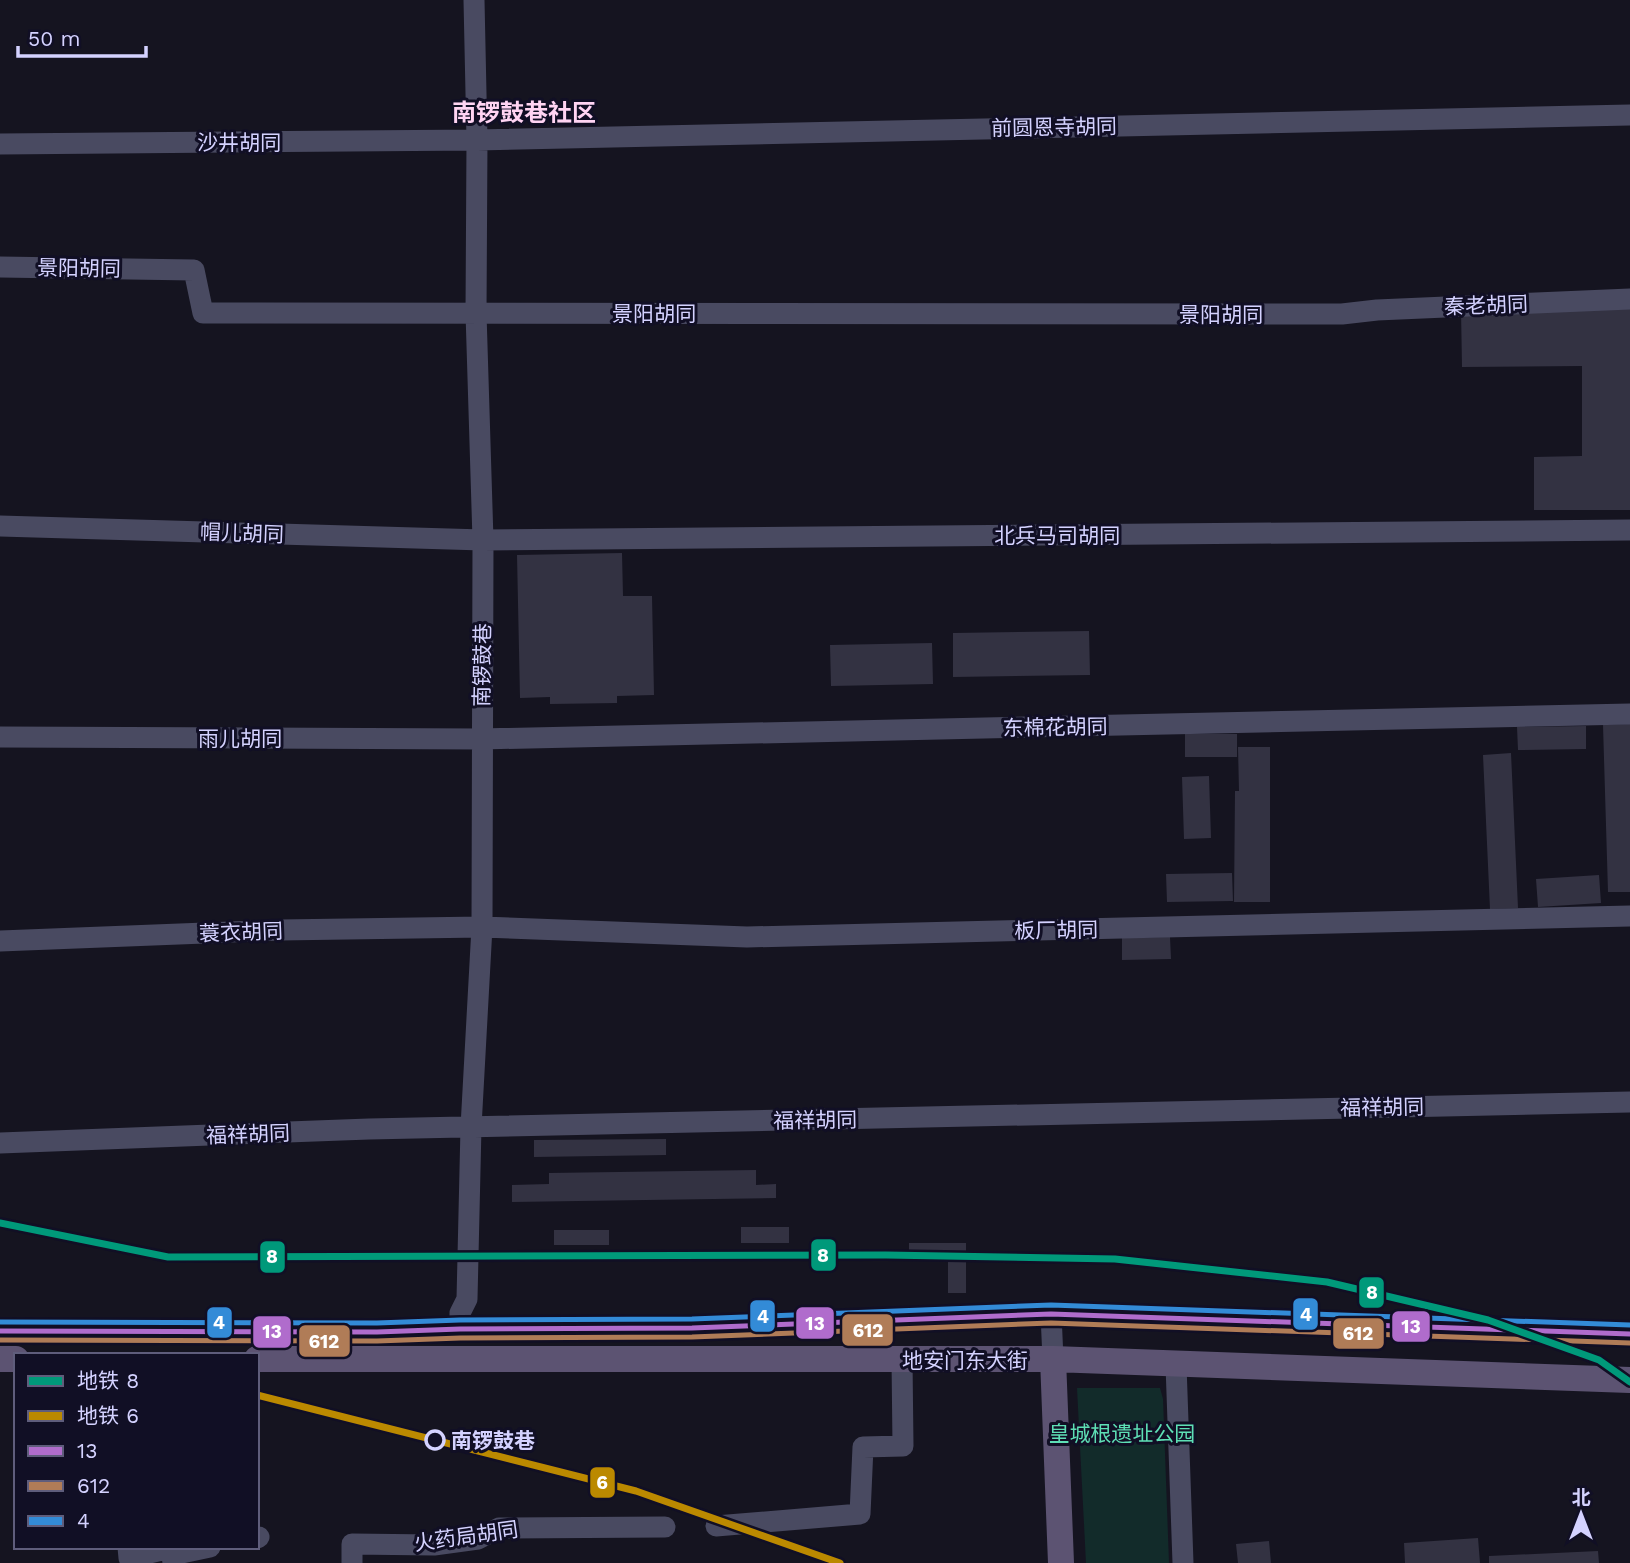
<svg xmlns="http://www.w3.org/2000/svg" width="1630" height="1563" font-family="'Work Sans','Noto Sans SC',sans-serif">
<rect width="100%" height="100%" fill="#151420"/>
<path fill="#122b2a" d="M1077,1388h83l3,11 6,164h-83z"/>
<path fill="#333242" d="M1630,309v201h-96v-53l48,-1v-90l-120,1 -1,-57z
M622,553l1,43h29l2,99 -37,1v7l-67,1v-7l-30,1 -3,-143z
M1089,631l1,44 -137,2v-44z
M932,643l1,41 -102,2 -1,-41z
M1630,724v168h-22l-5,-167z
M1586,726v23l-68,1 -1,-23z
M1185,734h52v23h-52z
M1238,747h32v155h-36l1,-111h4z
M1511,753l7,155 -28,1 -7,-154z
M1209,776l2,62 -27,1 -2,-62z
M1232,873l1,28 -66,1 -1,-28z
M1599,875l2,28 -63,4 -2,-28z
M1170,937l1,22 -49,1v-22z
M666,1139v16l-132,2v-17z
M756,1170v15l20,-1v14l-264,4v-17l37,-1v-11z
M741,1227h48v16h-48z
M554,1230h55v15h-55z
M909,1243h57v50h-18v-32h-39z
M1478,1538l2,25h-75l-1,-20z
M1269,1541l2,22h-33l-2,-19z
M1598,1551l1,12h-110v-7z"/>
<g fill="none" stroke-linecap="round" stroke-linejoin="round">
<path stroke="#494a61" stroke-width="21" d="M0,144l477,-4 1153,-25
M0,267l194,3 9,43 1139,1 35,-4 253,-11
M0,526l483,14 1147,-10
M0,737l481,2 1149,-25
M0,941l280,-11 202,-3 265,10 883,-21
M0,1143l369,-14 1261,-27
M1051,1314l2,45
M460,1329v-16l7,-14 4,-172 11,-200 1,-387 -7,-227 1,-173 -3,-140
M1176,1365l7,198
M716,1526l144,-12 3,-67 40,-1 -1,-86
M257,1538l2,-1
M128,1547l1,11 37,-9 6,6
M173,1563l-1,-8 38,-8
M352,1563v-19l82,1 44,-6 21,-11 166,-1"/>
<path stroke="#5c5372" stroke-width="26" d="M0,1331l377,1 83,-3 232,-1 359,-14 579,20
M0,1359h16
M257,1359h796l577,21
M1053,1359l8,204"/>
<g stroke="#110f25" stroke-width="10">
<path id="bus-1" d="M0,1331l377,1 83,-3 232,-1 359,-14 579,20"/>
</g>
<g stroke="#110f25" stroke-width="10">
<path id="bus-2" d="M0,1340l377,1 83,-3 232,-1 359,-14 579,20"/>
</g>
<g stroke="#110f25" stroke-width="10">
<path id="bus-3" d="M0,1322l377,1 83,-3 232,-1 359,-14 579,20"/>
</g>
<use href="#bus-1" stroke="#b06ccc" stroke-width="5"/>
<use href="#bus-2" stroke="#b07c57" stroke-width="5"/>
<use href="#bus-3" stroke="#338bd7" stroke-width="5"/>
<g stroke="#110f25" stroke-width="12">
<path id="metro-1" d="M0,1223l168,34 718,-2 229,4 212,23 161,38 111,40 31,22"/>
</g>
<g stroke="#110f25" stroke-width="12">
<path id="metro-2" d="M257,1395l379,96 204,72"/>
</g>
<use href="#metro-1" stroke="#00997a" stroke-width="7"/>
<use href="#metro-2" stroke="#bb8900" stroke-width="7"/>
</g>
<circle fill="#110f25" stroke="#d4d2ff" stroke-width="3.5" cx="435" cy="1440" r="9"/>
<g text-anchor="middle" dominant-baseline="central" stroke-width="6" stroke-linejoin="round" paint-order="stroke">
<g font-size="21" fill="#d4d2ff" stroke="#110f25">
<text transform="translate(1054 127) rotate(-1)">前圆恩寺胡同</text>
<text x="239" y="142">沙井胡同</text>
<text transform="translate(79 268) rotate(1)">景阳胡同</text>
<text transform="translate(1486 305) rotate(-2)">秦老胡同</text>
<text x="654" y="313">景阳胡同</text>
<text x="1221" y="314">景阳胡同</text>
<text transform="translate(242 533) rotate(2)">帽儿胡同</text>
<text x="1057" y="535">北兵马司胡同</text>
<text transform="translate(482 665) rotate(-89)">南锣鼓巷</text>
<text transform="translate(1055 727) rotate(-1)">东棉花胡同</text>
<text x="240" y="738">雨儿胡同</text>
<text transform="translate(1056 930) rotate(-1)">板厂胡同</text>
<text transform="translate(241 932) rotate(-2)">蓑衣胡同</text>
<text transform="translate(1382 1107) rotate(-1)">福祥胡同</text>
<text transform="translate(815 1120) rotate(-1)">福祥胡同</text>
<text transform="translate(248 1134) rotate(-2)">福祥胡同</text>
<text x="965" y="1360">地安门东大街</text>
<text transform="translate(466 1536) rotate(-8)">火药局胡同</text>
</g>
<g font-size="21" fill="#5edfb5" stroke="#110f25">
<text x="1122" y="1433">皇城根遗址公园</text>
</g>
<g font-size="21" font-weight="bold" fill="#d4d2ff" stroke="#110f25" text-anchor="start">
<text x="451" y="1440">南锣鼓巷</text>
</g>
<g font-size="24" font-weight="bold" fill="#ffd4f3" stroke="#110f25">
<text x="524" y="113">南锣鼓巷社区</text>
</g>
</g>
<g stroke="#110f25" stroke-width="2.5">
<rect x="810" y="1238" width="27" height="34" rx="7" fill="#00997a"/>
<rect x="259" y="1240" width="27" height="34" rx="7" fill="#00997a"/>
<rect x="1358" y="1276" width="27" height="33" rx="7" fill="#00997a"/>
<rect x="1292" y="1297" width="27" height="34" rx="7" fill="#338bd7"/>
<rect x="749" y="1299" width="27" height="34" rx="7" fill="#338bd7"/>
<rect x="206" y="1306" width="27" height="33" rx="7" fill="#338bd7"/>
<rect x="795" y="1306" width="40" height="34" rx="7" fill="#b06ccc"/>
<rect x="1391" y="1310" width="40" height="33" rx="7" fill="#b06ccc"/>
<rect x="841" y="1313" width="53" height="34" rx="7" fill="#b07c57"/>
<rect x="252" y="1315" width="40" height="34" rx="7" fill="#b06ccc"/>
<rect x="1332" y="1317" width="53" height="33" rx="7" fill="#b07c57"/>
<rect x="298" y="1324" width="53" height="34" rx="7" fill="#b07c57"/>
<rect x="589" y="1466" width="27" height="33" rx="7" fill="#bb8900"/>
</g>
<g font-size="19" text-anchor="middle" font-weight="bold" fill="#fff">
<text x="823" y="1262">8</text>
<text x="272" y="1263">8</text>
<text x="1372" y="1299">8</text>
<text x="1306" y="1321">4</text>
<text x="763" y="1323">4</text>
<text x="219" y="1329">4</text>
<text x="815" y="1330">13</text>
<text x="1411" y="1333">13</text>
<text x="868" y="1337">612</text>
<text x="272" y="1338">13</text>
<text x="1358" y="1340">612</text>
<text x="324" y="1348">612</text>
<text x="602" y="1489">6</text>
</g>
<rect x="14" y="1353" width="245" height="196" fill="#110f25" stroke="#5f5d7c" stroke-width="2"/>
<rect x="28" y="1376" width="35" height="10" fill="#00997a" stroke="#5f5d7c" stroke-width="2"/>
<text x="77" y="1388" font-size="21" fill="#d4d2ff">地铁 8</text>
<rect x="28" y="1411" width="35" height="10" fill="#bb8900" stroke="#5f5d7c" stroke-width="2"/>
<text x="77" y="1423" font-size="21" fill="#d4d2ff">地铁 6</text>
<rect x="28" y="1446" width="35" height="10" fill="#b06ccc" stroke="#5f5d7c" stroke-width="2"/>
<text x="77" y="1458" font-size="21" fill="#d4d2ff">13</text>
<rect x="28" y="1481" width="35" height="10" fill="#b07c57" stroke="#5f5d7c" stroke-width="2"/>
<text x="77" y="1493" font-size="21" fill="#d4d2ff">612</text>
<rect x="28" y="1516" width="35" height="10" fill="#338bd7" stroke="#5f5d7c" stroke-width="2"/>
<text x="77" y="1528" font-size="21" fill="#d4d2ff">4</text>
<g transform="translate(1581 1514)" stroke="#110f25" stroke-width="5" paint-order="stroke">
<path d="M0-5L12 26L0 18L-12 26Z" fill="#d4d2ff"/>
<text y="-10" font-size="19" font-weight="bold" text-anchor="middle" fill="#d4d2ff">北</text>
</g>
<path d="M18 46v10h128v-10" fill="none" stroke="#d4d2ff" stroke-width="3.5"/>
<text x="28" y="46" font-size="21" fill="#d4d2ff" stroke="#110f25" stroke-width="5" paint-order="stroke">50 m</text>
</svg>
